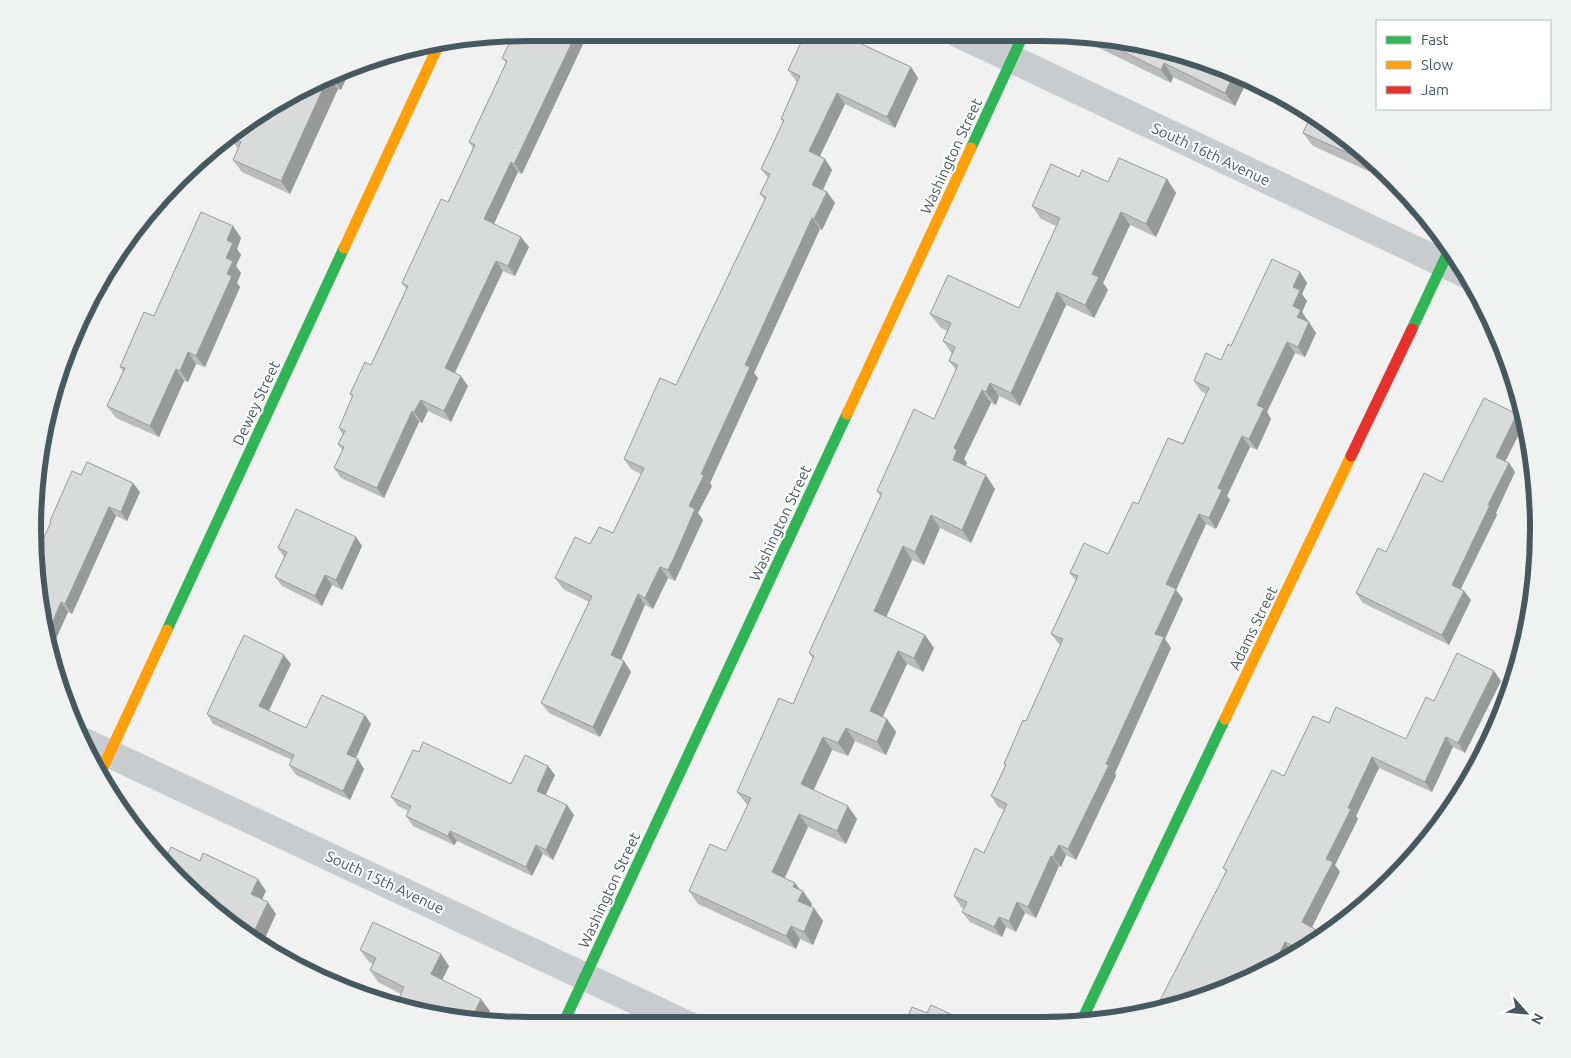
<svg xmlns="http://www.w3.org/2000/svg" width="1571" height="1058" font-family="Ubuntu,sans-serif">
<rect width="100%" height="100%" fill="#f2f1f1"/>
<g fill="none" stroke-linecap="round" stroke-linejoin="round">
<path stroke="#c8ccce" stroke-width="28" d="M957,33l509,241
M80,740l610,286"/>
<path stroke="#30b455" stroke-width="11" d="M971,148l53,-115
M1412,329l38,-81
M167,630l177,-382
M1081,1022l144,-303
M562,1026l285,-612"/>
<path stroke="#ff9f0a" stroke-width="11" d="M344,248l96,-206
M847,414l124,-266
M1225,719l126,-263
M99,776l68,-146"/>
<path stroke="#e5322d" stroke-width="11" d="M1351,456l61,-127"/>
</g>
<path fill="#bbb" d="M513,36l9,138 -4,-2 -24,52 35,23 -14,29 -12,-5 -48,102 13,13 -17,36 -23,-11 -6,12 -3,-1 -35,76 -43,-20 -7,-10 8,-18 -4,-6 5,-9 -4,-7 13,-31 -2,-3 21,-29 35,-76 -4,-6 46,-81 25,-54 -4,-6 37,-79 -4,-5z
M1089,37l50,5 109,37 -13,27 -62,-29 -2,6 -74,-36z
M911,67l7,11 -23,50 -50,-24 -25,52 5,3 7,11 -9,20 4,2 8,11 -13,27 -2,-1 -66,144 4,5 -48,105 2,3 -14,27 5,7 -22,48 -6,13 -7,-3 -15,31 -8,-4 -24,55 3,1 7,11 -31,65 -51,-24 -8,-10 48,-101 -26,-13 -8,-11 35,-34 23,-11 28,-59 -10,-5 -7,-10 52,-74 89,-185 -5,-6 8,-16 -7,-9 22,-47 -2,-3 16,-37 -1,-1 -8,-11z
M351,68l-10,22 -3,-1 -48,105 -48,-22 -9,-12 5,-11 -9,-13 24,-20z
M1318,116l75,62 6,7 -86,-39 -10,-13z
M1079,177l29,5 59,-3 9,14 -20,44 -26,-12 -27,58 5,7 -14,28 -28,-13 -46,101 -21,-10 -3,9 -5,-2 -27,56 3,4 -2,3 30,23 -24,54 -31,-15 -16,37 -12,-5 -26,57 48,31 -11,24 -16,-8 -24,53 4,2 9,13 -10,23 -31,-14 -7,15 -16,-6 -18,40 43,29 -11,25 -38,-17 -23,51 10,5 17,21 -1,3 3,1 9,13 -10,24 -13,-6 -4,10 -98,-45 -9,-13 37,-40 22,-45 -11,-14 56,-88 20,-45 -4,-6 72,-156 -4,-6 57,-72 22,-49 -7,-9 3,-7 -9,-13 4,-10 -7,-4 -10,-13 89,-6 37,-82 -15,-7 -9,-13z
M233,226l8,12 -4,11 4,6 -5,11 5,7 -4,10 3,4 -35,80 -9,-3 -8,18 -4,-1 -25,56 -43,-19 -9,-12 16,-35 -3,-4 34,-51z
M1300,272l7,11 -5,11 5,7 -5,11 6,9v1l8,11 -11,24 -10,-4 -28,59 4,7 -14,31 -7,-3 -23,49 3,4 -14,29 -10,-5 -30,66 7,9 -18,40 6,9 -56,125 1,3 -40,84 -10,-5 -5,12 -2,-1 -23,52 -11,-5 -9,19 -10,-5 -4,10 -32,-15 -8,-10 2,-4 -3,-1 -7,-11 30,-43 20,-43 -6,-3 -7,-11 14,-30 -1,-2 22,-43 35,-76 -2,-1 -8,-10 25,-53 -6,-8 38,-19 30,-50 45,-60 23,-50 -5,-3 -7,-10 27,-21 10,-14z
M1524,424l-19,37 4,2 6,9 -19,41 1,2 -36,74 3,2 7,9 -22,45 -86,-42 -7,-10 86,-111z
M81,475l59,17 -13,29 -11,-5 -44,98 -4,-2 -18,40 -8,-26 9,-103 -1,-2z
M356,537l6,9 -20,44 -10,-5 -10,21 -40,-20 -7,-9 9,-20 -6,-9z
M291,664l-22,47 37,17 65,-4 -15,34 8,11 -14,31 -54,-25 -7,-10 3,-5 -79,-36 -6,-10z
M1501,681l-36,72 -12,-6 -21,45 -53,-24 -23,48 2,3 -23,46 5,7 -28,55 6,15 -22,12 -4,-2 -69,-84 61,-92 45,-53 77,16 28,-38z
M548,766l7,9 -9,20 28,20 -21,45 -10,-6 -11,22 -75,-35 -3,4 -41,-19 -7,-10 2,-5 -10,-5 -7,-9 120,-13z
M360,950l89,16 -7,14 48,31 -58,5 -33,-11 -2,-3 4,-8 -23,-12 -8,-12 3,-6 -4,-2z"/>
<path fill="#989999" d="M575,36h12l-65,138 -8,-10z
M1164,63l9,14 -2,6 -10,-13z
M911,67l7,11 -23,50 -8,-11z
M351,68l-10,22 -9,-13z
M1234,74l14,5 -13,27 -10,-13z
M330,78l8,11 -48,105 -9,-13 46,-101z
M837,93l8,11 -28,58 -8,-11z
M825,159l7,11 -12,26 -8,-11z
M511,162l7,10 -27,58 -7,-11z
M1167,179l9,14 -20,44 -10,-13z
M827,192l8,11 -13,27 -8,-11z
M1121,212l9,13 -27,58 5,7 -14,28 -9,-13 7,-31z
M812,218l8,11 -66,144 4,5 -48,105 2,3 -14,27 5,7 -28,61 -7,-11 21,-64 56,-141z
M233,226l8,12 -4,11 4,6 -5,11 5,7 -4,10 3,4 -35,80 -9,-11 31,-82 -1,-16 1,-18z
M521,237l8,10 -14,29 -7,-10z
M496,261l7,10 -51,107 -7,-10z
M1300,272l7,11 -5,11 5,7 -5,11 6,9 -3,6 -8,-10 -4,-11v-19z
M1057,292l9,13 -46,101 -9,-13z
M1309,322l7,11 -11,24 -7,-10z
M1287,342l8,11 -28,59 4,7 -14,31 -8,-11 8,-34z
M188,352l8,12 -8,18 -8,-11z
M176,369l8,12 -25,56 -9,-11z
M461,376l7,10 -17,36 -7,-11z
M990,383l9,13 -3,9 -10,-13z
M982,390l9,13 -27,56 3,4 -5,10 -9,-13 1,-12z
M421,400l7,11 -6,12 -8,-11z
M412,411l7,11 -35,76 -7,-10z
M1517,414l7,10 -21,42 -7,-9z
M1242,436l8,11 -23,49 3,4 -14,29 -7,-11 9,-30z
M1509,463l6,9 -19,41 1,2 -39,79 -6,-9 36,-80z
M986,475l9,14 -24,54 -9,-13z
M133,483l7,9 -13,29 -6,-9z
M109,507l7,9 -44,98 -7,-10z
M1199,514l7,10 -30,66 7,9 -18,40 6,9 -56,125 1,3 -40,84 -8,-11 38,-85 49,-130 11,-50z
M931,515l9,13 -16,37 -9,-13z
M356,537l6,9 -20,44 -6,-10z
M903,546l9,14 -29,64 -9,-13z
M660,567l8,11 -15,31 -8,-11z
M325,575l7,10 -10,21 -7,-10z
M1464,591l7,9 -22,45 -7,-10z
M638,594l7,11 -26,60 -8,-10z
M61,602l7,10 -18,40 -4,-14z
M925,635l9,13 -11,24 -9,-14z
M898,651l9,13 -28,60 -9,-13z
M284,655l7,9 -25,52 -7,-10z
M624,661l7,11 -31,65 -7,-10z
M1494,671l7,10 -36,72 -7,-10z
M365,715l6,9 -18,40 -6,-10z
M887,719l9,13 -10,23 -9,-13z
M846,728l9,13 -7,15 -10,-13z
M823,737l9,13 -22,47 -9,-13z
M1446,737l7,10 -21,45 -7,-10z
M1372,757l7,11 -23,48 2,3 -23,46 5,7 -31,61 -7,-11 24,-63 22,-51z
M358,759l6,10 -14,31 -7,-9z
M548,766l7,9 -12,25 -6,-9z
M567,805l7,10 -21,45 -7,-10z
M848,806l9,13 -11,25 -9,-13z
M799,814l9,13 -27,58 -9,-13z
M450,831l7,10 -3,4 -6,-9z
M536,845l7,9 -11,22 -6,-9z
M1059,845l7,10 -5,12 -8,-10z
M1051,856l8,10 -23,52 -8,-11z
M258,879l8,12 -7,15 -8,-12z
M795,883l7,10 1,-2 9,13 -5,10 -9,-13 -5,-14z
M268,902l8,12 -14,31 -11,-7z
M1017,902l8,11 -9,19 -7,-11z
M814,908l9,13 -10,24 -9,-13z
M999,917l7,10 -4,10 -8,-10z
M791,926l9,13 -4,10 -10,-13z
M1285,942l7,10 -3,5 -16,9z
M441,954l8,12 -10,20 -8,-12z
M481,999l9,12 -5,10 -14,-1z
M955,1016l6,9v1h-11z"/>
<path fill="#d9dada" stroke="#989999" d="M805,34h35l71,33 -24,50 -50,-24 -28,58 16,8 -13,26 15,7 -13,27 -2,-1 -67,147 5,2 -49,107 3,1 -15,31 6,3 -21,49 -6,12 -8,-3 -15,31 -7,-4 -27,61 13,6 -31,66 -52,-24 51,-107 -37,-18 20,-41 15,7 9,-17 14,6 31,-65 -20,-9 36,-81 16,7 90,-188 -6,-3 10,-20 -9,-5 23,-49 -3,-1 19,-43 -12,-6z
M513,36l4,1v-1h58l-61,128 -3,-2 -27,57 37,18 -13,29 -12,-5 -51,107 16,8 -17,35 -23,-11 -7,12 -2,-1 -35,77 -43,-20 10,-21 -6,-3 7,-13 -6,-3 14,-33 -3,-1 15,-32 6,3 37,-79 -6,-3 39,-84 7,3 27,-57 -6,-3 38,-81 -5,-3z
M1095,38l44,4 95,32 -9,19 -61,-30 -3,7z
M327,80l-46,101 -48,-21 8,-18 -12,-6 24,-20z
M1312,113l6,3 62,51 -77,-34z
M1119,158l48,21 -21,45 -25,-12 -29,62 7,3 -14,28 -28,-13 -46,101 -21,-10 -4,9 -4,-2 -28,58 3,2 -4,10 33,15 -24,55 -31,-15 -16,37 -12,-6 -29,65 51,24 -11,23 -16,-7 -28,60 17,8 -10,23 -31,-14 -8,15 -15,-6 -22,47 47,22 -11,25 -38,-17 -27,58 23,11 -2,4 10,4 -5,10 16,7 -10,24 -13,-6 -5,10 -97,-45 21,-47 16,7 25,-53 -14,-6 42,-94 14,6 21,-48 -5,-3 73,-160 -5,-2 37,-82 20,10 24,-54 -9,-4 6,-14 -12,-6 8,-18 -21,-9 18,-39 71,33 41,-90 -28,-12 19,-42 28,13 3,-7 26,12z
M201,212l32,14 -6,14 6,3 -7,15 7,3 -6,13 5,2 -36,80 -8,-4 -8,19 -4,-2 -26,57 -43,-20 18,-38 -5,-1 24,-55 10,4z
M1272,259l28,13 -7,15 7,3 -7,16 8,4 -4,7 12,5 -11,25 -11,-5 -30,63 7,3 -15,31 -7,-3 -24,52 4,2 -13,28 -10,-4 -33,70 10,5 -21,45 9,3 -58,127 3,1 -41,84 -9,-4 -6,12 -2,-1 -23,51 -11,-5 -8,19 -10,-4 -5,10 -32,-15 5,-10 -13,-6 21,-48 9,5 23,-49 -16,-8 15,-31 -2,-1 19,-44 3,1 37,-82 -12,-5 27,-58 -8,-3 14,-30 24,11 25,-52 5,2 30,-66 15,6 26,-56 -15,-7 12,-28 15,7 7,-16 3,2z
M1484,398l33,16 -21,43 13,6 -21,42h2l-38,80 12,6 -22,44 -86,-42 22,-45 8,4 38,-79 18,9z
M87,462l46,21 -12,29 -12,-5 -44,97 -4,-2 -15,36 -4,-12 -5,-73 14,-31 -1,-1 22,-50 9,4z
M296,509l60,28 -20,43 -11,-5 -10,21 -40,-19 12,-25 -9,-4z
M244,635l40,20 -25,51 47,22 16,-33 43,20 -18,39 11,5 -15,32 -54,-26 5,-10 -87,-41z
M1457,653l37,18 -36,72 -12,-6 -21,45 -53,-25 -24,51 3,1 -25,50 7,3 -31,60 24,13 -8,7 -16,8 -17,-8 -12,24 -41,22 -78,24 73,-142 -4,-2 49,-98 12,6 29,-60 16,7 7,-16 70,32 20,-42 8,4z
M423,742l88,42 14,-29 23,11 -11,25 30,14 -21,45 -10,-5 -10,22 -76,-36 -2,5 -42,-20 5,-10 -20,-9 22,-47 6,2z
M171,847l29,14 3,-8 55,26 -7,15 17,8 -17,36 -24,-15 -49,-43 -14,-18z
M373,922l68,32 -10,20 50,25 -10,21 -39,-4 -24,-8v-1l-11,-5 7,-15 -34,-17 6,-12 -16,-8z
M931,1005l24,11 -5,10h-47l9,-19 15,6z"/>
<g text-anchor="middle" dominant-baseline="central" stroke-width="4" stroke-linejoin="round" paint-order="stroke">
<g font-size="15" fill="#465860" stroke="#fff">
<text transform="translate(1211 154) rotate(25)">South 16th Avenue</text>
<text transform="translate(951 156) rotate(-65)">Washington Street</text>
<text transform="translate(256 403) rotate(-65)">Dewey Street</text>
<text transform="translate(780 523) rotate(-65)">Washington Street</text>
<text transform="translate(1253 628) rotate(-64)">Adams Street</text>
<text transform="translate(385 882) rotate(25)">South 15th Avenue</text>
<text transform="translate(609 890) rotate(-65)">Washington Street</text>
</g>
</g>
<path d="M0 0H1571V1058H0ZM529 41H1042A488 488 0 0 1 1530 529V529A488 488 0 0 1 1042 1017H529A488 488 0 0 1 41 529V529A488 488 0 0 1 529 41Z" fill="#f0f2f2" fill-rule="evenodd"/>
<path fill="none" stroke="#465860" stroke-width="6" d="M529 41H1042A488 488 0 0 1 1530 529V529A488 488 0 0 1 1042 1017H529A488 488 0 0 1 41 529V529A488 488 0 0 1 529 41Z"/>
<rect x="1376" y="20" width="175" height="90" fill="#ffffff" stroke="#b5bcbf"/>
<rect x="1386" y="36" width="25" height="8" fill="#30b455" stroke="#b5bcbf"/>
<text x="1421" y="45" font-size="15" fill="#465860">Fast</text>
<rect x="1386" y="61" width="25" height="8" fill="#ff9f0a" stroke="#b5bcbf"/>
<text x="1421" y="70" font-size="15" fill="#465860">Slow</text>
<rect x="1386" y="86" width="25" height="8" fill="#e5322d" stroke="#b5bcbf"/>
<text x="1421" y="95" font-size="15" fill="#465860">Jam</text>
<g transform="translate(1526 1013) rotate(117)" stroke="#ffffff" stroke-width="4" paint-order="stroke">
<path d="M0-4L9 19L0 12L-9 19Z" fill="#465860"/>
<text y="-8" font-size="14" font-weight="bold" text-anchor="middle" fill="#465860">N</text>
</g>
</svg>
